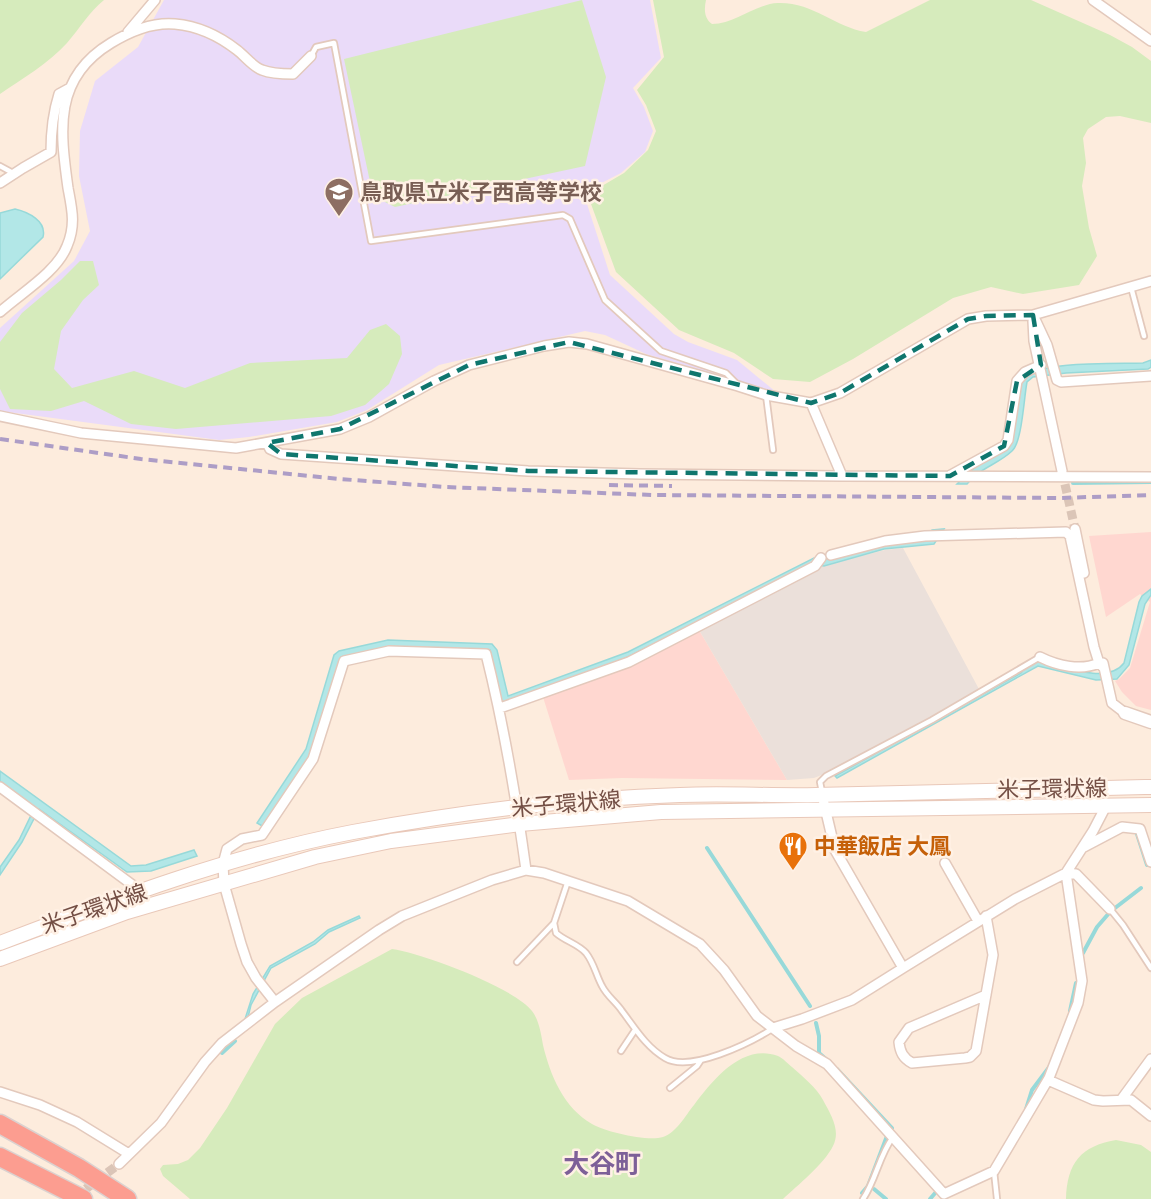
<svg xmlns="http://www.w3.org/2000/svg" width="1151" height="1199" font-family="Cabin,'Noto Sans JP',sans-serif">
<rect width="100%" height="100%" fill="#fdecdd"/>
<path fill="#ffd7d0" d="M1151,532v178l-15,-4 -14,-14 -7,-11 4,-2 11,-11 20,-66 -10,-8 -34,23 -17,-81z
M699,630l88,150 -165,-2 -53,2 -26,-83z"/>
<path fill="#ebe0da" d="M903,548l77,143 -48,28 -2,-1 -101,54 -15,6 -27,2 -88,-150 121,-64 65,-16z"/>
<path fill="#eadbf9" d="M164,0h486l11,58 -28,30 11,19 9,24 -8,21 -24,21 -37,19 3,12 23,71 64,59 14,8 49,18 39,32 -130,-38 -41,-19 -20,-4 -146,34 -72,45 -30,12 -88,15 -30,3 -219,-29v-83l74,-67 16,-30 -11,-55 1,-45 15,-50 43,-34z"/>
<path fill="#d6ebbc" d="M0,0h104c-15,12 -24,28 -37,43 -18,20 -45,36 -67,51z
M582,0l24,77 -21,89 -190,41 -22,-11 -29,-137z
M653,0h53c-2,9 -2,18 6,24 23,0 43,-20 66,-21 35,-1 57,24 88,29l64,-32h101l79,35 22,12 19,14v62l-31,-7 -14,1 -18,12 -5,9 3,25 -4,23 7,42 8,28 -18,29 -56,9 -32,-7 -38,11 -100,61 -43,23 -37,-3 -39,-26 -55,-23 -63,-58 -25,-68 -1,-11 34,-20 24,-23 8,-19 -10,-26 -9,-15 27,-33z
M80,261h13l6,24 -16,15 -22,31 -7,38 18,19 62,-17 51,17 65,-25 97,-5 23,-28 16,-6 14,12 2,18 -13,30 -24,21 -34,11 -155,13 -45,-5 -47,-23 -33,10 -41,-2 -10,-20v-47l22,-29 39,-33z
M392,949c30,4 123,39 140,62 7,9 9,23 11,34 7,30 21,63 49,79 14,8 56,18 71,13 14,-5 22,-21 31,-32 19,-25 48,-62 84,-49 5,2 10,8 14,11 11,10 24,20 31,33 8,15 18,30 10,46 -9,18 -35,39 -50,53h-593l-27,-23 -3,-7 3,-4 15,-1 10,-4 12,-12 27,-40 48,-84 27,-26z
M1116,1140l25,5 10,7v47h-85c1,-36 15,-53 50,-59z"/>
<path fill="#b2e7e7" stroke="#97d9d9" stroke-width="1.5" d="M15,209c13,3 32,12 28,28l-43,42v-66z
M1151,360v7l-3,2 -82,4 -33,4 -6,5c-3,15 -5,61 -15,69 -15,14 -31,16 -45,33h-10l18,-17 31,-20c3,-12 11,-60 16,-67 13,-20 97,-16 121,-17z
M944,529l-10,15 -50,5 -60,17 -11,-2 -187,94 -124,46 -12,-54 -102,-3 -47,10 -32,101 -45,69 -7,-4 49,-74 28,-94 5,-4 49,-11 104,4 5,6 11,46 120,-44 186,-94 11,1 27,-8 75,-13 5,-8z
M1151,589v6l-6,9 -16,61 -12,14 -21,1 -58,-14 -201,112 -2,-2 186,-103 5,-7 14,-5c22,5 68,24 84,2l15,-61 3,-6z
M0,771l131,95 15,-1 48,-15 3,6 -46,15 -24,1 -88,-63 -17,33 -22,33v-8l19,-27 16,-33 -35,-26z
M359,916l1,2 -31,14 -14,12 -44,24 -20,37 -3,12 -3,2 8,-25 17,-28 43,-24 15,-12z"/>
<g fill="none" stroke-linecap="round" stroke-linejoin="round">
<path stroke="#97d9d9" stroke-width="4" d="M1073,483l78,-1
M1136,831l11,34
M707,848l103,158
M1115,908l26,-20
M1083,953l14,-26 13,-15
M1070,1011l6,-28
M816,1023l3,13v17l8,7
M222,1053l13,-12
M837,1069l55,59
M1026,1109l6,-19 18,-24
M874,1189l12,10
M862,1193l6,-7 19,-50
M930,1199l6,-7"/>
<path stroke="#dbc5b7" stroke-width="9" stroke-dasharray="9 4.5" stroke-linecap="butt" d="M1062,471l13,58
M75,1197l44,-33"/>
<g stroke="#e3c9bc" stroke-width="8">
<path id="service" d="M311,56l5,-9 18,-4 37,198 192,-26 7,4 35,81 56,51 65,22 11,11
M0,166l13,7
M1131,287l13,49
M766,395l7,55
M822,792l-2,-10 6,-6 106,-56 108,-63
M568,881l-14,42 2,10c9,8 22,11 30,20 8,10 10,22 16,33 5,10 14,16 20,25 13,17 24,36 43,47 25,15 85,-15 107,-29
M1110,909l13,16 28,43
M517,962l37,-39
M621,1051l14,-21
M670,1088l27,-22 4,-6
M994,1171l3,28
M863,1199c13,-19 16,-43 30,-62"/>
</g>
<g stroke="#e3c9bc" stroke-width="12">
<path id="minor" d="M1093,0l58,41
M128,32l27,-32
M0,183l23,-15 28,-16c0,-19 2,-39 8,-58l11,-6
M0,312c21,-19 57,-40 67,-66 9,-21 5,-37 1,-58 -8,-58 -15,-110 43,-145 18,-11 42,-21 64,-19 23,2 44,12 62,26 8,6 16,17 25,20 10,4 21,4 31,4l18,-18
M1033,315l14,30 10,35 4,2 90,-6
M1033,321l1,20 28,130
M0,416l81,17 155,15 104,-19 29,-12 65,-36 35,-16 75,-19 25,-4 18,2 151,42 28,9 45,8 29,-10 128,-74 18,-3 47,-1 118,-34
M267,443l3,6 11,5 247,17 112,3 202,2 -31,-73
M951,475l53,-29 4,-6 9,-59 8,-9 16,-7
M842,476l309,1
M1075,529l9,44
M831,555l54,-14 40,-5 141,-4 4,4 24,111 5,16 5,5
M1040,657c18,9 41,14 59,6
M1103,663l9,40 13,10
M500,708l129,-46 186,-96 6,-8
M0,787l142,105
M1084,847l38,-20 18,2 11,33
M945,863l33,58
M986,916l7,39 -17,96 -6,6 -5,1 -53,5c-9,-5 -12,-11 -13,-21l10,-14 77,-33
M903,968l112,-69 51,-26 10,1 34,35
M275,1002l104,-72 23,-14 90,-36 34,-10 18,3 84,28 72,43 24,26 33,46 39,30 31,18 117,130 50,-23 55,-93 29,-75 4,-22 -16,-108 27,-42 13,-25
M773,1028l29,-9 50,-19 51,-32 -68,-118 -13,-55
M1048,1080l46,20 9,1 28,-1 20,16
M0,1092l40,13 37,17 52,32
M1121,1100l30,-41
M119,1164l42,-41 44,-61 17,-19 53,-41 -19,-24 -9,-16 -6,-18 -17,-60 -1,-20 4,-15 15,-10 20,-4 51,-76 31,-98 45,-10 97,3c18,72 30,143 40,216"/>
</g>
<g stroke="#e3c9bc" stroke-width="15">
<path id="tertiary" d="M1125,713l26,9"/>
</g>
<g stroke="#e9c8b9" stroke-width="16">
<path id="secondary" d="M0,943c115,-44 232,-88 353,-111 108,-20 218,-34 327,-37 45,-2 91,1 136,0 111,-3 223,-6 335,-8
M0,959l127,-47 188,-55 76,-16 129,-17 141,-12 490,-7"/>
</g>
<g stroke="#dbd1cf" stroke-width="21">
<path id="motorway" d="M0,1124l79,44 48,31
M0,1157l83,42"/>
</g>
<use href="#service" stroke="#fff" stroke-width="4.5"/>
<use href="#minor" stroke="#fff" stroke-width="9"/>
<use href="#tertiary" stroke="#fff" stroke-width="12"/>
<use href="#secondary" stroke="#fff" stroke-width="14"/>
<use href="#motorway" stroke="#fc9d90" stroke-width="18"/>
<path stroke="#ad9dc6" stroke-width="4" stroke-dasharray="9 6" stroke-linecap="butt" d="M0,439l141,20 199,20 106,8 206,8 407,3 92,-3
M609,485l63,1"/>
</g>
<path fill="none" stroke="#0f766e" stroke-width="4.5" stroke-dasharray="12 8" stroke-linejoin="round" d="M1033,315l8,50 -24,16 -13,65 -54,30 -422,-5 -247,-17 -14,-11 73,-14 129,-64 100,-23 242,61 29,-10 128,-74 18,-3z"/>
<defs>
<g id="school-pin" transform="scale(1.5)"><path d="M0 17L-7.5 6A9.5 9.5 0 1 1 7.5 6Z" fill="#8d6e63" stroke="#fff1e5"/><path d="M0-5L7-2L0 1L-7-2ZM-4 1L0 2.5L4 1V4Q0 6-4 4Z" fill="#fff"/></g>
<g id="restaurant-pin" transform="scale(1.5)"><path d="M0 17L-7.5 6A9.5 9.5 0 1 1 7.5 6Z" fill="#e8710a" stroke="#fff1e5"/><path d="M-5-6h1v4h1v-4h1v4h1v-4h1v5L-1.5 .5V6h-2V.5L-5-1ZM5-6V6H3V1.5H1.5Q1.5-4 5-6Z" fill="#fff"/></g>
</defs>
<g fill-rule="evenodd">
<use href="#school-pin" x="339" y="192"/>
<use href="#restaurant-pin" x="793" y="846"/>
</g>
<g text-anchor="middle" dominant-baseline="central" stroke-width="5" stroke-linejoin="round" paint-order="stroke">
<g font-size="22" font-weight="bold" fill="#785e54" stroke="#fff1e5" text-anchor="start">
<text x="360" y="192">鳥取県立米子西高等学校</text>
</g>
<g font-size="22" fill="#744f45" stroke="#fff1e5">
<text transform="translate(1052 789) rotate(-1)">米子環状線</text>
<text transform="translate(566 804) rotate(-5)">米子環状線</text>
<text transform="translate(94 909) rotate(-19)">米子環状線</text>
</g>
<g font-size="22" font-weight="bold" fill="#c56008" stroke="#fff1e5" text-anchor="start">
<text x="814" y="846">中華飯店 大鳳</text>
</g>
<g font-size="26" font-weight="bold" fill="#7d6098" stroke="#fff1e5">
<text x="602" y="1164">大谷町</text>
</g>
</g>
</svg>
